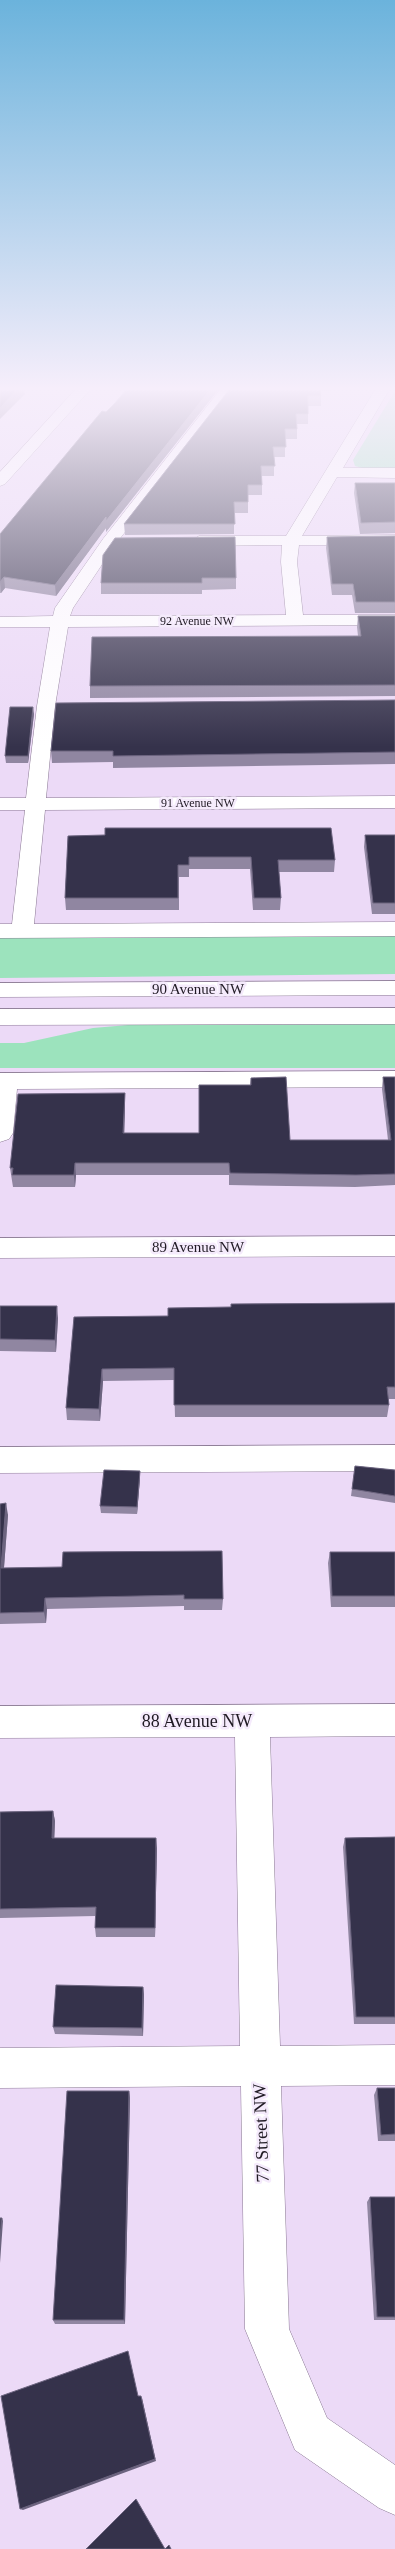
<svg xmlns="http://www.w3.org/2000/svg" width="395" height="2549" font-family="Georgia,serif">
<rect width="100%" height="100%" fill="#ecdaf7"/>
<path fill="#9ce3bd" d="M395,391v78l-33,-1 -7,-2 -2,-6z
M395,936v38l-395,4v-40z
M395,1024v44h-395v-25h24l69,-15 35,-3z"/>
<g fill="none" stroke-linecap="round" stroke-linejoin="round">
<g stroke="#8a7993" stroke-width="1">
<path id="minor" d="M75,390h15l-85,94 -5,2v-14z
M220,390h14l-119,155 -42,63 -3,8 216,-1 -5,-53 1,-17 -83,1 -8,-5 8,-5h87l89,-146h14l-46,78h52v10l-58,-1 -35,59 93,-1v10h-96l-2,17 6,53h92v10l-327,2 -13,79 -9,92 349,-2v12l-350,2 -11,114 361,-2v14l-395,2v-14h12l13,-114h-25v-12h26l11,-92 13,-79h-50v-10l53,-1 2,-8 48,-69z
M395,1071v16l-378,2 -4,44 -4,6 -9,3v-69z
M395,1236v20l-395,2v-20z
M395,1445v26l-395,2v-26z
M395,1704v32l-125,1 10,309 115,-1v40l-114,1 8,243 38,89 68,47v50l-16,-7 -84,-58 -50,-121 -4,-243 -241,2v-40l240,-2 -5,-309 -235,1v-32z"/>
</g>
<g stroke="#8a7993" stroke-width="1">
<path id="major" d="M395,981v14l-395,2v-14z
M395,1008v16l-395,1v-16z"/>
</g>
<use href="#minor" fill="#fff" fill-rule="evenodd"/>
<use href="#major" fill="#fff" fill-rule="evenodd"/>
</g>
<path fill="#9086a1" d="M126,390h92l-112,142v-4l-50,68 -51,-8 -4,5h-1v-59l106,-122 9,-9z
M229,390h102v1h-10v15h-13v18h-11v15h-12v18h-11v19h-12v19h-14v18h-14v21l-109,1 -1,-11z
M355,483h40v50l-35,1 -6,-41z
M395,536v77h-40l-3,-18h-20l-6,-47 1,-11z
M103,555l133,23v11l-34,1v4h-101v-11z
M358,616h37v80l-305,2v-12l268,-50 -1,-9z
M395,700v64l-282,4v-6l-61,1 -1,-12z
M34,714l-6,49h-22l-1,-7z
M365,835h30v79h-23l-8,-67z
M68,836l267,24 -1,12h-55l2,26 -1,12h-27l-3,-41h-61v8h-10v33h-113l-1,-12z
M383,1077h12v108l-40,2 -126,-2v-10h-153l-1,12h-62l-3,-19 115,-75v12l-1,28h75l51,-48 1,-7 39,62h98l-6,-51z
M395,1303v96h-6v6l-2,12h-212l-1,-37 -71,1 -3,40 -33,-1 -1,-12 8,-91 94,-1 63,-9z
M0,1306l58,12 -2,34 -56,-1z
M355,1466l40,4v33l-44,-7z
M140,1471v7l-3,36 -36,-1 -1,-7z
M0,1504l8,11 -4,53 219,31 -1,11h-38v-4l-137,3 -1,14 -46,1z
M330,1552h65v55h-64l-3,-44z
M53,1811l2,10 -1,17 103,10 -2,89h-59l-1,-9v-12l-95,2v-106z
M395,1837v187h-41l-11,-177 2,-9z
M143,1987l1,8 -1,41 -88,-2 -2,-7z
M377,2088h18v53h-17l-4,-46z
M129,2091l1,7 -5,226h-70l-2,-4z
M370,2197h25v123h-21l-7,-118z"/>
<path fill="#6c647f" d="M17,390h7l1,4 -25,25v-11z
M210,390h8l-112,142v-4l-50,68 -1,-11 51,-68z
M4,577l1,11 -4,5 -1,-11z
M33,707l1,7 -6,49v-7z
M125,1093v12l-1,40 -1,-12z
M75,1163l1,12 -1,12 -1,-12z
M57,1306l1,12 -2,34 -1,-12z
M102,1369l1,12 -3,40 -1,-12z
M140,1471v7l-3,36v-7z
M6,1503l2,12 -5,65 -2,-12z
M45,1598l2,11 -1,14 -2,-11z
M53,1811l2,10 -1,27 -2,-10z
M156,1838l1,10 -2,89v-9z
M143,1987l1,8 -1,41 -1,-8z
M129,2091l1,7 -5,226 -1,-4z
M2,2218l1,3 -3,42v-25z
M142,2398l14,63 -133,49 -3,-1z"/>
<path fill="#35324b" stroke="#6c647f" d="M0,390h17l-17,18z
M126,390h84l-104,131v-4l-51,68 -51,-8 -4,5v-48l102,-123 4,1 9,-9z
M229,390h91l1,6h-13v18h-12l1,15h-12l1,18h-13l2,19h-14l1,19h-14v17h-14l1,22h-111z
M355,483h40v39l-34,1z
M395,536v66h-39l-3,-18h-21l-5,-47z
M235,537l1,41h-34v5h-101l2,-28 12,-17z
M358,616h37v69l-305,1 2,-49 269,-1z
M395,700v52l-282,4v-5h-62l5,-48z
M10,707h23l-5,49h-23z
M105,828h226l4,32h-57l3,38h-27l-3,-41h-62v8h-11v33h-113l3,-62 37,-1z
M365,835h30v68h-22z
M286,1077l4,63h101l-8,-63h12v97l-39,1 -126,-2 -1,-10h-154l-1,12h-62l1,-7h-3l8,-74 107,-1 -2,40h76v-48h52v-7z
M395,1303v84h-8l2,18h-215v-37l-72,1 -3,40 -33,-1 8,-91 94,-1v-8l63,-1v-3z
M0,1306h57l-2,34 -55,-1z
M355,1466l40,4v26l-43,-7z
M104,1470l36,1 -3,36 -37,-1z
M6,1503l-5,65 61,-1 1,-15 159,-1 1,48h-39v-4l-139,3 -1,14 -44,1v-109z
M330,1552h65v44h-63z
M53,1811l-1,27h104l-1,90h-60l1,-21 -96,2v-97z
M395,1837v180h-39l-11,-179z
M56,1985l87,2 -1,41 -89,-1z
M377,2088h18v46l-14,1z
M67,2091h62l-5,229h-71z
M370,2197h25v120h-18z
M0,2218h2l-2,20z
M128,2351l10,45h3l14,63 -135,50 -19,-113z
M136,2499l29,50h-79z
M169,2545l2,4h-6z"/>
<linearGradient id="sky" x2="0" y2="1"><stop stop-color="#6bb3dc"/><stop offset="0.52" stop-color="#f6eefb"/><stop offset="1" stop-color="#f6eefb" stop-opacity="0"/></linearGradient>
<rect width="395" height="747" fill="url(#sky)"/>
<g text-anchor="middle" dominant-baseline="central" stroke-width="5" stroke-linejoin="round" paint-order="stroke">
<g font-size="12" fill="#201a24" stroke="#f5ebfc">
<text x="197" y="621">92 Avenue NW</text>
<text x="198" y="803">91 Avenue NW</text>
</g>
<g font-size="15" fill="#201a24" stroke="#f5ebfc">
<text x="198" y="989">90 Avenue NW</text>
<text x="198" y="1247">89 Avenue NW</text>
</g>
<g font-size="18" fill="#201a24" stroke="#f5ebfc">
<text x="197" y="1721">88 Avenue NW</text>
<text transform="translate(261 2133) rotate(-92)">77 Street NW</text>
</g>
</g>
</svg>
